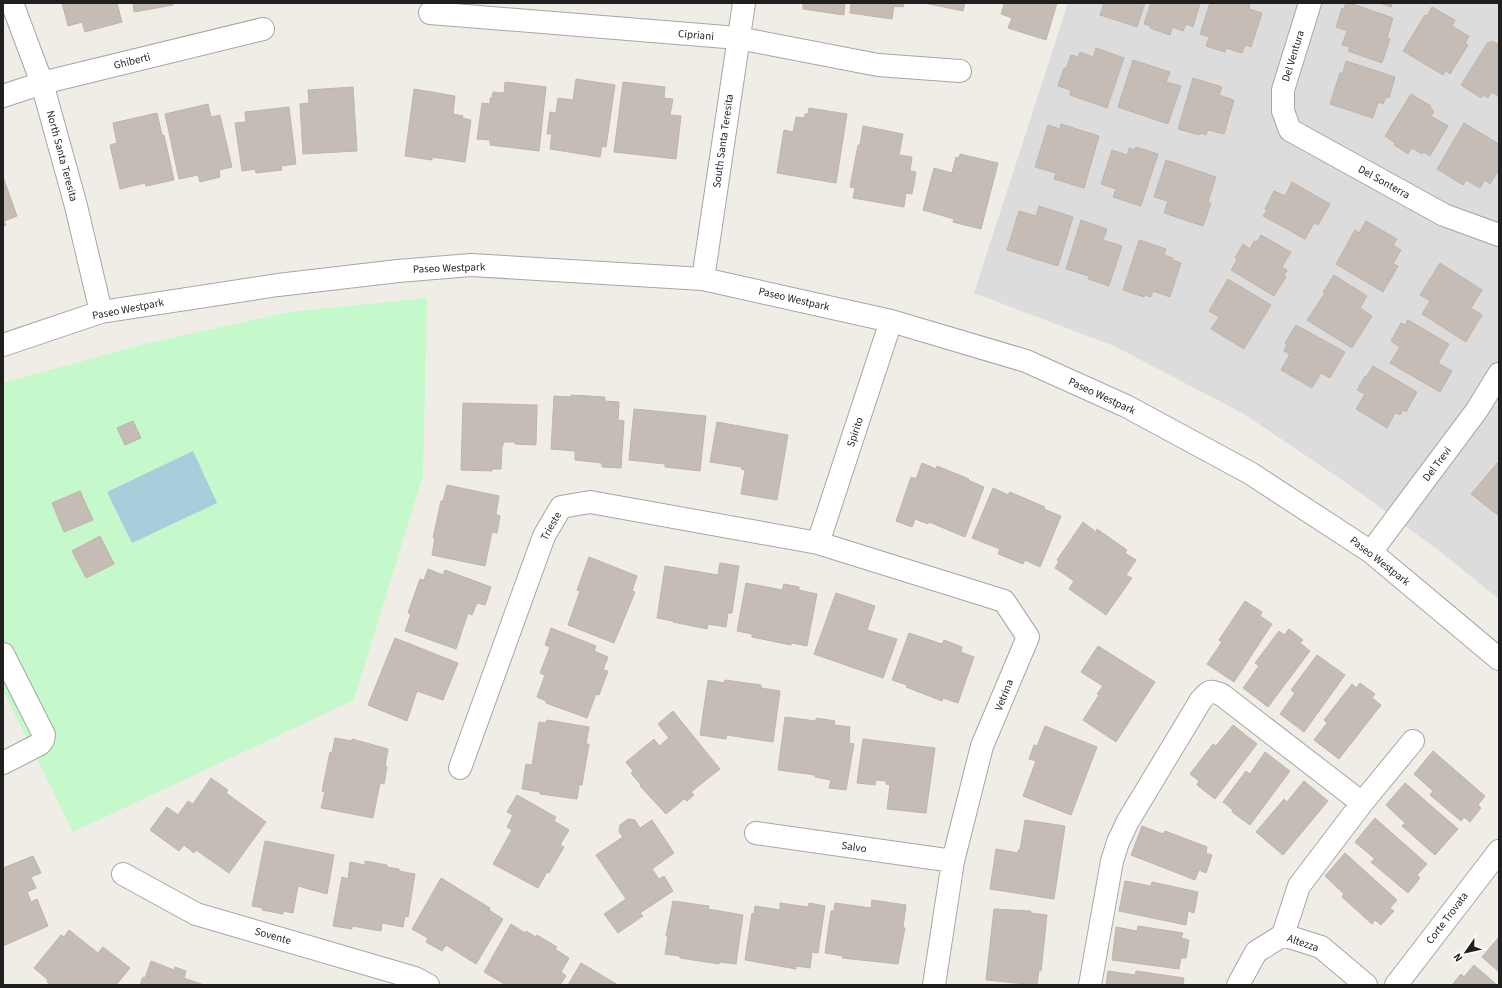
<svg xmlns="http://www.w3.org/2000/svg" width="1502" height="988" font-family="'Source Sans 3',sans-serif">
<rect width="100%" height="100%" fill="#f0ede6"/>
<path fill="#dddcdc" d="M1068,3h431v596l-57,-46 -91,-67 -107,-72 -130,-68 -140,-53z"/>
<path fill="#c5f8cb" d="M427,298l-4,177 -69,225 -281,132 -70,-142v-307l141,-39 145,-32z"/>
<path fill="#a8cedc" d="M193,451l24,52 -85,40 -25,-51z"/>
<path fill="#c4bcb5" stroke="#c1b4a9" d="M62,3h55l5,19 -37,10 -3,-10 -14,4z
M133,3h40v2l-39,7z
M803,3h42l-1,12 -41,-6z
M851,3h53l-1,4 -9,-1 -2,13 -42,-6z
M924,3h41l-2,8z
M1002,3h55l-11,37 -38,-12 4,-10 -11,-4 3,-9z
M1104,3h41l-8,24 -37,-12z
M1151,3h49l-7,24 -7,-3 -3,7 -11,-4 -2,8 -20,-7 1,-2 -7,-2z
M1210,3h37l3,1 -1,5 13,4 -11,34 -6,-2 -3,8 -16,-5 -1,4 -19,-6 3,-9 -9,-3z
M1346,3h4l43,15 -6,20 3,1 -8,24 -34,-12 2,-4 -8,-2 5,-14 -11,-4 6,-19 2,1z
M1380,3h12l-1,4z
M1432,7l23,13 -3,6 17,10 -4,7 3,2 -18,29 -4,-3 -3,4 -40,-24 22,-36 2,1z
M1492,41l7,4v52l-7,-5 -4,6 -5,-3 -2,3 -20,-13 27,-43 2,1z
M1096,48l28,10 -17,50 -37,-13 1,-5 -13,-4 6,-18 2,1 5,-14 7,2 2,-5 13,5z
M1133,60l37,12 -4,10 15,4 -13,38 -50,-17z
M1346,61l49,16 -6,21 -3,-1 -3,7 -5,-2 -5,16 -43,-14 10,-31h3z
M1193,78l29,9 -3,8 15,5 -10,34 -16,-4 -2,5 -6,-2 -1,2 -21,-6z
M576,79l39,6 -9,62 -4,-1 -2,11 -50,-8 2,-15h-5l3,-22 6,1 2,-15 15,2z
M505,82l41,5 -7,64 -49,-6v-5l-13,-1 5,-36 8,1v-6h2l1,-6 11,1z
M623,82l42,5 -1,11 9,1 -3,16 11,1 -5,43 -62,-7z
M353,87l4,64 -54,3 -3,-50 9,-1 -1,-13z
M414,89l41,7 -2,18 10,2 -1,2 9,2 -6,42 -33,-5v3l-27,-4z
M1411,94l20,12 -1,2 4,3 -3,5 17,10 -18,30 -6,-4 -2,2 -10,-6 -4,6 -14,-9 1,-2 -10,-7z
M208,104l3,13 9,-2 12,52 -13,3 1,7 -20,5 -2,-7 -19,4 -14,-65z
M289,107l7,57 -15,2 1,4 -26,3 -1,-4 -13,2 -7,-48 11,-1 -1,-10z
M809,108l38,6 -11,69 -59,-10 7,-43 9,2 3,-15 8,1 1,-4h3z
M157,113l5,22h2l10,45 -28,6 -1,-3 -25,6 -10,-44 7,-2 -4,-20z
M1464,123l35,21v26l-9,14 -5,-4 -5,8 -14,-8 -3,5 -26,-16z
M1061,124l38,12 -15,52 -30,-9 2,-6 -21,-6 13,-42 12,4z
M863,126l40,8 -4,21 13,2 -2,14 6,1 -4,22 -6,-1 -2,14 -51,-9 2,-10 -5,-1 8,-42h2z
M1136,147l22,7 -17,52 -28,-9 3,-8 -15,-5 11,-34 15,5 2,-7 6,2z
M960,154l38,9 -17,66 -28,-7 1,-3 -31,-9 11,-42 18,5 4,-16 3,1z
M1166,160l50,17 -8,25 3,1 -8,23 -39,-13 4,-12 -14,-4z
M3,177l14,39 -13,5 2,4 -3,1z
M1292,182l38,22 -12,21 -4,-2 -9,16 -42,-23 4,-6 -2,-1 9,-18 11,5z
M1039,206l34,11 -15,49 -51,-16 12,-39 17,5z
M1081,220l26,9 -4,11 19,6 -13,40 -21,-7 1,-3 -23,-7z
M1366,221l31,18 -4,6 8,5 -8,14 5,2 -15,26 -47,-28 19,-34 4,3z
M1261,235l30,17 -9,15 5,3 -3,6 2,1 -12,19 -43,-26 6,-10 -2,-2 8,-14 7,5 4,-8 3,1z
M1139,240l27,9 -2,6 9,3v2l8,3 -11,34 -17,-6 -2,6 -6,-2 -1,2 -21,-7z
M1440,263l42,27 -11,18 11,7 -16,27 -44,-28 8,-13 -10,-6z
M1334,275l33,21 -7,12 12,8 -20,32 -45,-28 18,-27 -2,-1z
M1228,279l43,26 -27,44 -33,-20 8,-12 -10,-6z
M1408,320l41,24 -11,19 14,8 -12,21 -50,-29 10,-16 -9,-6 10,-18 4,2z
M1296,325l49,27 -15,26 -9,-5 -9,15 -31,-18 9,-16 -6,-3 3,-7 -2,-1z
M1373,366l44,26 -11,20 -3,-2 -3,5 -5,-2 -8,15 -31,-19 9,-15 -8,-4 8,-14 1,1z
M571,395l34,2v4l14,1 -1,18 6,1 -3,47 -19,-1v-4l-27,-3v-9l-24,-2 3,-53 17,1z
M463,403l74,2 -1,40 -21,-1v-2h-12v4h-1l-1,23h-9v2l-31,-1z
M634,409l72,7 -6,55 -35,-4v-3l-36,-4z
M133,421l8,17 -16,7 -8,-17z
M717,422l71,13 -11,65 -36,-6 4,-24 -4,-1 1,-2 -32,-5z
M1499,461v55l-28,-22z
M922,463l14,6 1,-3 32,13 -1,1 16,7 -19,50 -36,-15 -1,2 -13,-5 -3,8 -16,-6 15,-44 5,2z
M447,485l52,11 -3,18 4,2 -3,17 -5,-1 -7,34 -53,-11 3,-17h-2l8,-37h2z
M993,488l15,7 2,-3 35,15 -1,2 17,7 -21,51 -15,-7 -2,4 -25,-10 2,-5 -28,-11z
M80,491l13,29 -29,12 -12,-29z
M1083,522l13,10 1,-3 30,21 -2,3 11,7 -10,15 6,3 -26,37 -37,-26 5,-8 -19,-13 4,-7 -2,-1z
M100,536l14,28 -28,14 -14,-27z
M589,557l48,19 -5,15 3,1 -21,51 -46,-18 12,-34 -3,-1z
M720,563l19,3 -7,47h-4l-2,14 -18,-3 -1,5 -34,-7v-1l-16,-3 8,-52 53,9z
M428,569l15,6 2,-5 46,17 -6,18 -8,-2 -5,12 -4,-2 -12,36 -51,-18 6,-17 -3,-1 12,-34 4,1z
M746,583l36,7 2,-6 15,3v3l18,4 -10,52 -15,-3 -1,2 -39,-8v-3l-15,-3z
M836,593l39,13 -8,24 30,9 -14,39 -69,-24z
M1245,601l17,11 -2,4 12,8 -38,58 -27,-18 15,-22 -3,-2z
M551,628l45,18 -2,5 14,6 -5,13 5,1 -9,24 -3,-1 -9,24 -41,-15v-2l-9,-4 8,-22 -5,-2 10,-26 -5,-2z
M1289,629l14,11 -3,3 10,8 -42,56 -25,-19 16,-22 -4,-3 24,-32 5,4z
M909,633l33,11 2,-4 18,7 -1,5 13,5 -16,46 -15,-5 -1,3 -36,-14 1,-2 -15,-5z
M395,638l63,25 -15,37 -26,-9 -10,30 -39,-16z
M1098,646l57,36 -39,60 -33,-22 16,-25 -2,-1 6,-8 -22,-14z
M1317,655l28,20 -41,57 -24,-18 15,-21 -4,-3z
M708,680l16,3 1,-3 36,5v3l19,3 -7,51 -46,-7 -1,4 -26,-4z
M1360,683l15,11 -3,4 9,7 -42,54 -25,-19 13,-17 -3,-3 28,-36 4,4z
M673,711l47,58 -29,23 3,3 -7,6 -3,-2 -18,15 -26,-28 1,-1 -10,-12 2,-2 -7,-9 28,-23 5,7 10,-8 -11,-14z
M785,717l31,4v-3l19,3 -1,4 16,2 -1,16 5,1 -8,46 -17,-2 2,-8 -16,-3v-2l-37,-5z
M547,720l42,7 -3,17h3l-7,41h-3l-2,14 -37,-5v-2l-18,-3 4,-25 6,1 7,-43 7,1z
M1233,725l24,19 -42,55 -18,-14 2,-4 -9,-7 23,-30 3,2z
M1045,726l52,21 -26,68 -48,-19 13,-35 -7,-2 5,-14 3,1z
M335,738l17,3v-2l36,10 -3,17 2,1 -3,17 -4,-1 -7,35 -52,-10 4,-16 -3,-1 8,-39 2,1z
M863,739l72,9 -9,65 -39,-4 3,-24 -4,-1v-3l-10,-1 -1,5 -18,-2z
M1433,751l52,45 -7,9 3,3 -11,14 -6,-5 -3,4 -31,-26 3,-4 -19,-17z
M1265,752l25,19 -40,54 -18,-13 1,-2 -10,-8 23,-31 4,3z
M211,778l17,12 -2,3 40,29 -37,51 -33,-23 -2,3 -10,-8 -5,6 -29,-21 17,-23 11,8 10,-14 5,3z
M1304,781l24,20 -45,54 -27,-23 28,-33 3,3z
M1405,783l53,46 -23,26 -33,-29 3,-3 -19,-18z
M517,795l39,22 -2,4 15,9 -9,15 4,2 -15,26 -2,-1 -9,16 -45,-24 19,-34 -5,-3 6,-12 -6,-3z
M1375,818l52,46 -10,11 3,3 -12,15 -37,-31 4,-3 -20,-17z
M628,819l7,1 5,8 12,-8 22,33 -22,16 7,10 5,-3 9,15 -33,22 3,3 -25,17 -14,-19 22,-15 -30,-44 27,-18 -4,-5 1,-7z
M1025,820l40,6 -11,73 -64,-10 6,-40 22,4v-3h2z
M1142,826l21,8 2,-3 42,16 -1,6 6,2 -6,18 -7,-3 -4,10 -64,-25z
M265,841l69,14 -7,39 -29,-8 -5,27 -10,-2v3l-21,-4 1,-2 -11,-2z
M1345,853l52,47 -7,8 4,3 -13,14 -6,-5 -3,4 -30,-27 2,-3 -19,-18z
M33,856l8,17 -10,4 5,11 -9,4 4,10 6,-3 11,27 -45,20v-78z
M365,861l22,4v2l12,2v2l16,3 -7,43 -3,-1 -2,11 -21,-4 -1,8 -29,-5v3l-19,-3 9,-49 6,2 2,-17 15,3z
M441,878l49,30 -1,2 14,9 -27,45 -30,-19 -4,6 -16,-9 2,-4 -16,-9z
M1125,881l26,5 1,-4 46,10 -4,21 -6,-2 -2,14 -67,-14z
M872,900l34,5 -3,23h2l-7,36 -56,-6 1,-2 -18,-3 6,-42h3l1,-8 36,5z
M673,901l36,5 -1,3 35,6 -7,49 -17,-2v2l-39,-6v-2l-15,-2 3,-18h-2z
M780,903l28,4 1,-4 16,3 -7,47 -6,-1 -2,16 -14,-2v3l-51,-9 7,-47 2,1 1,-8 25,4z
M994,909l37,2 -1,2 17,2 -6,56 -2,-1 -2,15 -51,-5z
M511,924l14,9 1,-2 10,6 1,-2 20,12 -2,2 14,9 -8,14 5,4 -6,9h-54l-22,-13z
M1138,926l45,7 -2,5 8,2 -3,18h-5l-2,11 -67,-9 4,-33 21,4z
M69,930l29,23 5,-6 27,21 -14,17h-65l-4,-3 1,-2 -14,-12 27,-33 3,2z
M1499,937v35l-17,-15z
M151,961l23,9 1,-3 11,4 -2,7 20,7h-64l3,-8 2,1z
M581,963l37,22h-50z
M1474,965l23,20h-45l9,-11 3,3z
M1108,971l27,4 1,-4 48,7 -1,7h-77z"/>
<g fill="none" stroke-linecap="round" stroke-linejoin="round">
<g stroke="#a6a6a6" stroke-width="24">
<path id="minor" d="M12,3l30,80 34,123 25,106
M1310,3l-27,87v21l7,19 154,85 55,20
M430,13l308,25 140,27 82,6
M3,96l39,-13 221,-54
M703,279l41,-276
M3,345l98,-33 177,-27 120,-14 73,-6 232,14 188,42 135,40 100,45 124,67 121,79 128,107
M818,543l73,-222
M1371,552l106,-142 22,-36
M3,654l41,81 -1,5 -3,4 -37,19
M460,768l84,-232 17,-29 29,-5 228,41 186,58 24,36 -46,109 -29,115 -19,124
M756,833l197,28
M123,874l73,40 219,64 13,7
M1283,935l16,-49 63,-83 51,-62
M1090,985l22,-124 6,-19 10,-21 73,-121c8,-9 9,-11 21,-5l140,108
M1238,985l18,-33 27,-17 38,12 45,38
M1396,985l103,-134"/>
</g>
<use href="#minor" stroke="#fff" stroke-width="22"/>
</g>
<g text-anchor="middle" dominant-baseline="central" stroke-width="4" stroke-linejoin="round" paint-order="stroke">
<g font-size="11" fill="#1f1f1f" stroke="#fff">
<text transform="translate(696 35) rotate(5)">Cipriani</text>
<text transform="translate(1293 56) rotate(-73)">Del Ventura</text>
<text transform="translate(132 61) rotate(-14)">Ghiberti</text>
<text transform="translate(723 141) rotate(-82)">South Santa Teresita</text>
<text transform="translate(62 156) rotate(75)">North Santa Teresita</text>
<text transform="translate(1384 182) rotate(29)">Del Sonterra</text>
<text transform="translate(449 268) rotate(-2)">Paseo Westpark</text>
<text transform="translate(794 299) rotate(13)">Paseo Westpark</text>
<text transform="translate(128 309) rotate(-11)">Paseo Westpark</text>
<text transform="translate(1102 396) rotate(25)">Paseo Westpark</text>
<text transform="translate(855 432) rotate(-72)">Spirito</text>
<text transform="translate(1437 464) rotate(-53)">Del Trevi</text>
<text transform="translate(551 526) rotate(-61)">Trieste</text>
<text transform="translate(1380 561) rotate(38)">Paseo Westpark</text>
<text transform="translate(1004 695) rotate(-68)">Vetrina</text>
<text transform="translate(854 847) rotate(8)">Salvo</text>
<text transform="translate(1447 918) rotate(-53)">Corte Trovata</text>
<text transform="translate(273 936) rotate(16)">Sovente</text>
<text transform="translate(1303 943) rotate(19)">Altezza</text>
</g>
</g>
<rect width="1502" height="988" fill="none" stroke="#1f1f1f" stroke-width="8"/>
<g transform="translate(1466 952) rotate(236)" stroke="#ffffff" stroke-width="3" paint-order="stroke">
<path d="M0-3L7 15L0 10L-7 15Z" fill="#1f1f1f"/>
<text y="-6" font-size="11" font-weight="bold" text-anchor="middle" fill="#1f1f1f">N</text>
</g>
</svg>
